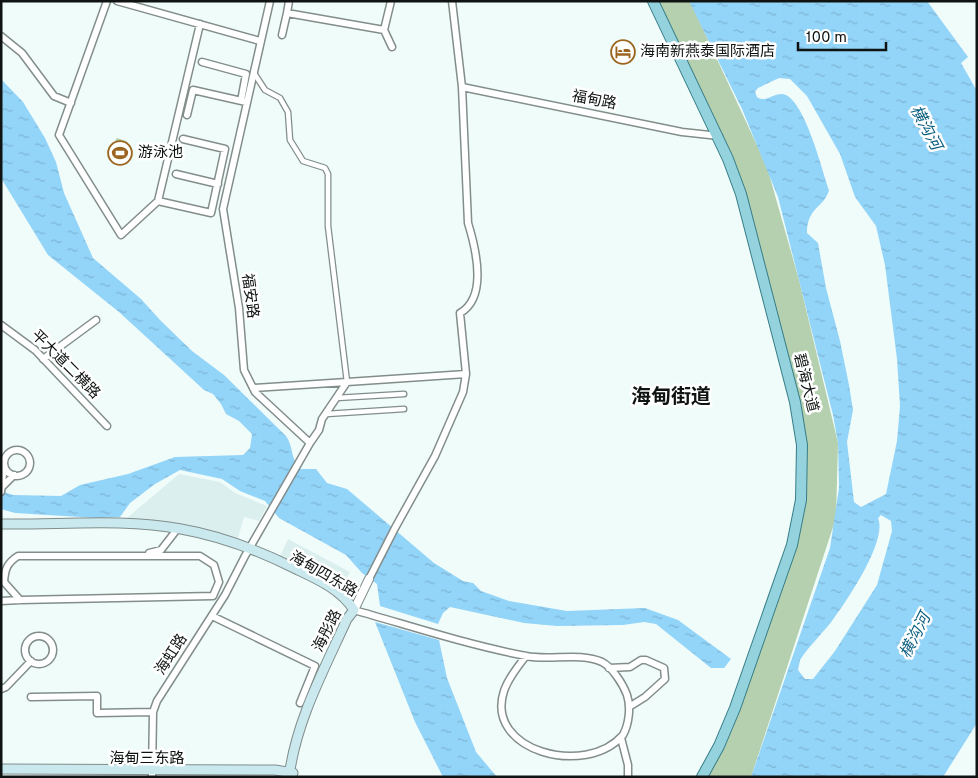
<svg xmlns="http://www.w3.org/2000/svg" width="978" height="778" font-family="Overpass,'Noto Sans SC',sans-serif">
<defs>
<pattern id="water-ripples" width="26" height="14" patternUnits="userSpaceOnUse" patternTransform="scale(1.25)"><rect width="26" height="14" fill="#93d4f9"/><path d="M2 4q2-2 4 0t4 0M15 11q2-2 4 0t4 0" fill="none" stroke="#7eb5d4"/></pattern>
</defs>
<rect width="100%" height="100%" fill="#f0fcfa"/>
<path fill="#dbf0ee" d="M179,474l41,8 15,11 32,13 -8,15 -15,-4 -6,21 -49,-13 -62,-7z
M288,539l62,33 -8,16 -62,-32z"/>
<path fill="#b5d0ae" d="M659,1h31l77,166 32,113 39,163 -2,75 -85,259h-44l26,-49 67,-203 5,-86 -52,-212z
M117,138l9,3 5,6 -1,9 -13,9 -9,-14z"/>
<path fill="url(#water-ripples)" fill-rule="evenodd" d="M689,1h238l41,56 -7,6 16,28v632l-34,54h-192l79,-229 9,-60 -1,-45 -5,-28 -55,-218 -36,-88zM779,78l11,1 17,17 33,58 15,43 21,29 9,39 12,94 3,47 -3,35 -11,53 -25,13 -7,-5 -7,-60 6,-32 -4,-25 -9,-44 -14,-53 -8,-45 -11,-10c0,-26 17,-25 22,-43 -7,-20 -23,-85 -43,-95 -10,-5 -20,9 -29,2l-2,-5 3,-4zM881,515l10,6 1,10 -15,54 -42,66 -22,28h-8l-7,-9 2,-10c9,-14 22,-26 32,-39 14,-19 56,-80 46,-103z
M1,79l22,23 22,36 11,24 8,31 29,65 48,41 19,21 32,31 32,24 62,61c9,14 3,21 15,33h15l11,14 20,6 87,74 29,18 10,2 8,8 28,10 58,10 78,-3 33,12 53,39 -7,9h-13l-55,-44 -12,-2 -21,3 -66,1 -33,-3 -74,-16 -7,6 -5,11 -58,-18 -3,-22 -15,-11 -16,-18 -67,-37 -14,-17 -25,-10 -18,-12 -42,-9 -25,14 -25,19 -10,14 -23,1 -82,-5 -14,-4v-18l12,4 48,1 19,-11 48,-11 47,-17 68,-2 7,-7 2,-14 -13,-13 -13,-7 -5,-10 -8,-10 -9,-4 -85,-78 -71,-57 -47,-77z
M375,622l64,18 8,38 29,74 21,25h-54l-28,-55z"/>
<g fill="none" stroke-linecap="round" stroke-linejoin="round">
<g stroke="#828d8c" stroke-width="7">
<path id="pedestrian" d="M254,73l11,17 15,8 8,14 2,28 13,21 22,7 3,6v52l19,156
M336,398l68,-4
M326,414l78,-5"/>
</g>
<g stroke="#828d8c" stroke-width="9">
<path id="minor" d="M107,1l-48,134 62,100 37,-34 42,-177
M117,1l143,40
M289,1l-2,12 97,17
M391,1l-7,29 8,17
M282,35l5,-22
M1,36l21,17 32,43 17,7
M202,62l44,12 -5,27
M462,87l220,45 37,4
M187,115l6,-25 53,12
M176,174l42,10
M158,201l53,12 14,-64 -42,-10
M1,325l34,25 72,76
M43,359l53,-39
M253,388l94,-6
M310,443l9,-13 3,-11 25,-37 119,-8
M4 463a13 13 0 1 1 26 0a13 13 0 1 1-26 0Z
M2,487l12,-12
M1,492l3,-26
M149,553l12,-3 14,-18
M369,579l26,-51 40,-72 28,-64 3,-18 -6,-61c28,-16 16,-64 8,-90l-6,-136 -10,-86
M1,601l19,-1 193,-4 6,-14 -5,-17 -14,-9h-182c-11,7 -13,13 -14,26l16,18
M354,610c57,16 114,35 172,46 24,5 53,-4 76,6 10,5 21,22 25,33 4,12 2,29 -4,40 -37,43 -139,16 -119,-44 4,-12 14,-25 22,-35
M212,616l103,50 -15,37
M25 650a14 14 0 1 1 28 0a14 14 0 1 1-28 0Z
M609,668l21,-1 11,-7h5l18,8 1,11 -20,18 -16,10
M1,689l5,-2 25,-26
M31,697l66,-1v17l56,-1
M621,738l7,27v12
M152,777l1,-65 4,-11 68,-106 20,-39 65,-113 -55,-51 -11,-22 -5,-62 -16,-99 47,-208"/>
</g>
<g stroke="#828d8c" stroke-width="10">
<path id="tertiary" d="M354,610l15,-31"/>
</g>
<g stroke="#828d8c" stroke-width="11">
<path id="secondary" d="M1,524c59,1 122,-6 180,5 40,7 79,22 115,40 23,11 44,20 58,41
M1,769l274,1 18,3
M289,777c7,-56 35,-107 58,-158l7,-9"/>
</g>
<g stroke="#377d88" stroke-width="12">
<path id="primary" d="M653,1l75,158 13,35 54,208 7,43 -1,55 -9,45 -57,163 -16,38 -17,31"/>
</g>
<use href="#pedestrian" stroke="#fff" stroke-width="4.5"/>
<use href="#minor" stroke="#fff" stroke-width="6"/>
<use href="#tertiary" stroke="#fff" stroke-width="8"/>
<use href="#secondary" stroke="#c9e9ee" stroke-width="9"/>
<use href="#primary" stroke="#94d3dd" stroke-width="10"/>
</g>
<defs>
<g id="hotel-ring" transform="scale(1.25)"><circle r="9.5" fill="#fff" stroke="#9b651f" stroke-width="1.5"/><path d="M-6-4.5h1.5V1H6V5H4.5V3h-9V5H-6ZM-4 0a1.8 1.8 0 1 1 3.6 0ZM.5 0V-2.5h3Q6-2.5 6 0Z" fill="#9b651f"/></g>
<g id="stadium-ring" transform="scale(1.25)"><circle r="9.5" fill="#fff" stroke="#9b651f" stroke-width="1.5"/><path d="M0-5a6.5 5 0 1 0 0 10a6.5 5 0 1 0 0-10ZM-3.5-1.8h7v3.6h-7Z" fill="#9b651f"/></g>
</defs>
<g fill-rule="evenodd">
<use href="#hotel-ring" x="623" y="52"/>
<use href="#stadium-ring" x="120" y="153"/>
</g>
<g text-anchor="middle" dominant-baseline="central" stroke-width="5" stroke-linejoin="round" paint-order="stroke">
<g font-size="15" fill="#0f1312" stroke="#fff" text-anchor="start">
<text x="640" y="52">海南新燕泰国际酒店</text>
<text x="138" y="153">游泳池</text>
</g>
<g font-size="15" fill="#0f1312" stroke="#fff">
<text transform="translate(594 101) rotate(11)">福甸路</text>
<text transform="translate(249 296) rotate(82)">福安路</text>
<text transform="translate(65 365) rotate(45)">平大道二横路</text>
<text transform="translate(805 383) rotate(76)">碧海大道</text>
<text transform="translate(323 575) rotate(30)">海甸四东路</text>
<text transform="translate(328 631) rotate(-63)">海彤路</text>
<text transform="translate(172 655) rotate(-57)">海虹路</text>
<text x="147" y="759">海甸三东路</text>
</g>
<g font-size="16" font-style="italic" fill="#0b5f81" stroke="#fff">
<text transform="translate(925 128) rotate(62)">横沟河</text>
<text transform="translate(916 636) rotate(-63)">横沟河</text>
</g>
<g font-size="20" font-weight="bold" fill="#0f1312" stroke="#fff">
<text x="671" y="398">海甸街道</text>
</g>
</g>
<rect width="978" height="778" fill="none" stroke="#0f1312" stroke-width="5"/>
<path d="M798 42v8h88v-8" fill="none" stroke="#0f1312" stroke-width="2.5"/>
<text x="806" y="42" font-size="15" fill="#0f1312" stroke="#ffffff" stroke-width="4" paint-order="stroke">100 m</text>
</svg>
